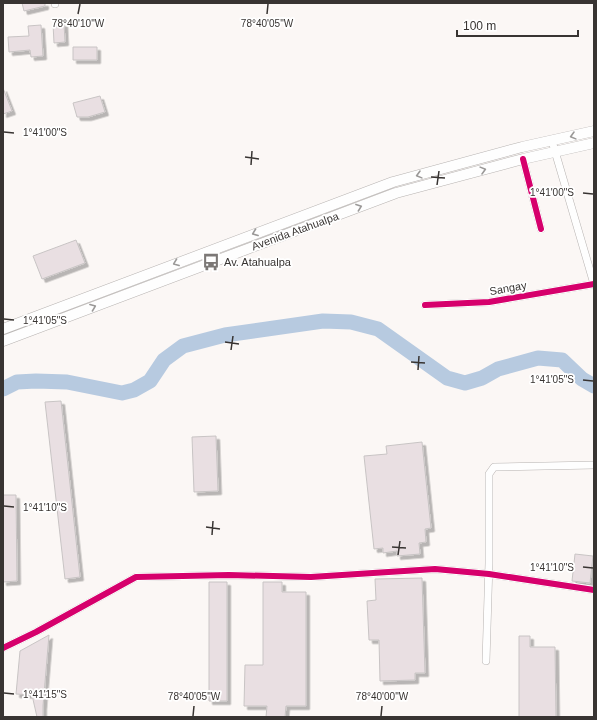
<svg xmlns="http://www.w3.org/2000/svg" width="597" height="720" font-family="Arial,sans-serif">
<defs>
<filter id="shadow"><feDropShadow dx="3.5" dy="3.5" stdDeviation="0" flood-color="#0004"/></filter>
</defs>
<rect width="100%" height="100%" fill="#fbf7f5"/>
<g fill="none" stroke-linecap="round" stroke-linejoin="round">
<path stroke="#b7cae0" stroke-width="15" d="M3,389l14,-7 19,-1 31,1 55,11 12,-3 16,-9 14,-21 19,-14 42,-11 98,-14 28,1 27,7 69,49 18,5 17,-5 16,-9 40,-11 24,2 20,19 12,7"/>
</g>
<path fill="#e9dfe2" stroke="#c8c4c4" filter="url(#shadow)" d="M22,3h23v3l-21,5z
M64,23l1,19 -11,1 -1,-19z
M41,25l2,31 -12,1 -1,-7 -21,2 -1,-15 21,-1 -1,-10z
M73,47h24v13h-24z
M3,88l9,23 -9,3z
M100,96l5,16 -17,5h-11l-4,-14z
M76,240l9,23 -43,16 -9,-23z
M61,401l19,176 -15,2 -20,-177z
M216,436l2,55 -24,1 -2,-55z
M422,442l9,86 -6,1 1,13 -7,1 1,11 -23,2v-5l-14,2v-5l-9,1 -10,-93 23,-2 -1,-8z
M3,495h13l1,86 -14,1z
M575,554l18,2 -3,27 -18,-2z
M422,578l3,95h-10v7l-35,1 -1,-41h-10l-2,-39 9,-1 -1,-21z
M209,582h18v119h-18z
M263,582h19v10h24v114h-20l-1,11h-19l1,-11h-23l1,-41h18z
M49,635l-6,71v11h-6l-5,-22 -16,-1 4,-43z
M519,636h11v11h25l1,70h-37z"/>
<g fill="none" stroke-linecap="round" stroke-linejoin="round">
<g stroke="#b7b3b1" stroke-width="8">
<path id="minor" d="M55,3v1
M552,141l42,143
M523,159l18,70
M425,305l64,-3 105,-18
M3,648l33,-16 100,-55 93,-2 82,2 124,-8 54,5 105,16
M486,661l3,-98v-89l5,-7 100,-2"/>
</g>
<g stroke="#b7b3b1" stroke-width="11">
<path id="secondary" d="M3,329l390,-147 129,-35 72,-16
M3,341l393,-148 127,-34 71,-16"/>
</g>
<use href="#minor" stroke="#fefefe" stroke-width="7"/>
<use href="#secondary" stroke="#fefefe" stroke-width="10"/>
<g stroke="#fff" stroke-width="8">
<path id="cycleway" d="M523,159l18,70
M425,305l64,-3 105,-18
M3,648l33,-16 100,-55 93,-2 82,2 124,-8 54,5 105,16"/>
</g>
<use href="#cycleway" stroke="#d6006c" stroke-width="6"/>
</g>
<defs><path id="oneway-chevron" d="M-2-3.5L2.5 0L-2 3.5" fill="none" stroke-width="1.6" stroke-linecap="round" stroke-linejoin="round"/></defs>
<g stroke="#9b9998">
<use href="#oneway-chevron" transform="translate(573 136) rotate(165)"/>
<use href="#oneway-chevron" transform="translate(483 170) rotate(-15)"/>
<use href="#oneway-chevron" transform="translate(419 175) rotate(165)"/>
<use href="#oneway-chevron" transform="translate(359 207) rotate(-20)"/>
<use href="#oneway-chevron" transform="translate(255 233) rotate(159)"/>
<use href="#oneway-chevron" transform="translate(176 263) rotate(159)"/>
<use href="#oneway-chevron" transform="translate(93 307) rotate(-21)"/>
</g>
<path fill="none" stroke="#383432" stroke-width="1.5" d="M78,14l2,-10M267,14l1,-10M4,132l10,1M245,157l14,2M251,165l1,-14M431,177l14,1M437,185l2,-14M583,193l10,1M4,319l10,1M225,342l14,2M231,350l2,-14M411,362l14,1M418,370l1,-14M583,380l10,1M4,506l10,1M206,527l14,2M212,535l1,-14M392,547l14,1M398,555l2,-14M583,567l10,1M4,693l10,1M193,716l1,-10M381,716l1,-10"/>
<defs>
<g id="bus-bare" transform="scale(1.38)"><path d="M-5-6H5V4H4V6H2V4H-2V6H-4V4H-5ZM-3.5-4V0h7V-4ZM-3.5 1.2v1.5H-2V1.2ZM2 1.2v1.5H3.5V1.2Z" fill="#7c7876" stroke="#fff" stroke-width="2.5" paint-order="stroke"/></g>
</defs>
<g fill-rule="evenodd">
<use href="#bus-bare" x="211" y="262"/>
</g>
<g text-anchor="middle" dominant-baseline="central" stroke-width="3.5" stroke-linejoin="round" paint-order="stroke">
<g font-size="11" fill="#383432" stroke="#fff">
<text transform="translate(295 231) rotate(-20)">Avenida Atahualpa</text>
<text transform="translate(508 288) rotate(-10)">Sangay</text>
</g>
<g font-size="11" fill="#383432" stroke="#fff" text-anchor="start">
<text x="224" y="262">Av. Atahualpa</text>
</g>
</g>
<g font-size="10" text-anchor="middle" fill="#383432" stroke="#fff" stroke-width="3.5" stroke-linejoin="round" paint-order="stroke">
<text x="78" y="27">78°40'10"W</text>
<text x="267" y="27">78°40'05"W</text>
<text x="45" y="136">1°41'00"S</text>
<text x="552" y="196">1°41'00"S</text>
<text x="45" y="324">1°41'05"S</text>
<text x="552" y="383">1°41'05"S</text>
<text x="45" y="511">1°41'10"S</text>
<text x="552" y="571">1°41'10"S</text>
<text x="45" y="698">1°41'15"S</text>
<text x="194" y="700">78°40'05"W</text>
<text x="382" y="700">78°40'00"W</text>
</g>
<rect width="597" height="720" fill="none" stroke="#383432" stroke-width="8"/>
<path d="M457 30v6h121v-6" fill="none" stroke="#383432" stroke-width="2"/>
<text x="463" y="30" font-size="12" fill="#383432" stroke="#ffffff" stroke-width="3" paint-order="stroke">100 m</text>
</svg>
